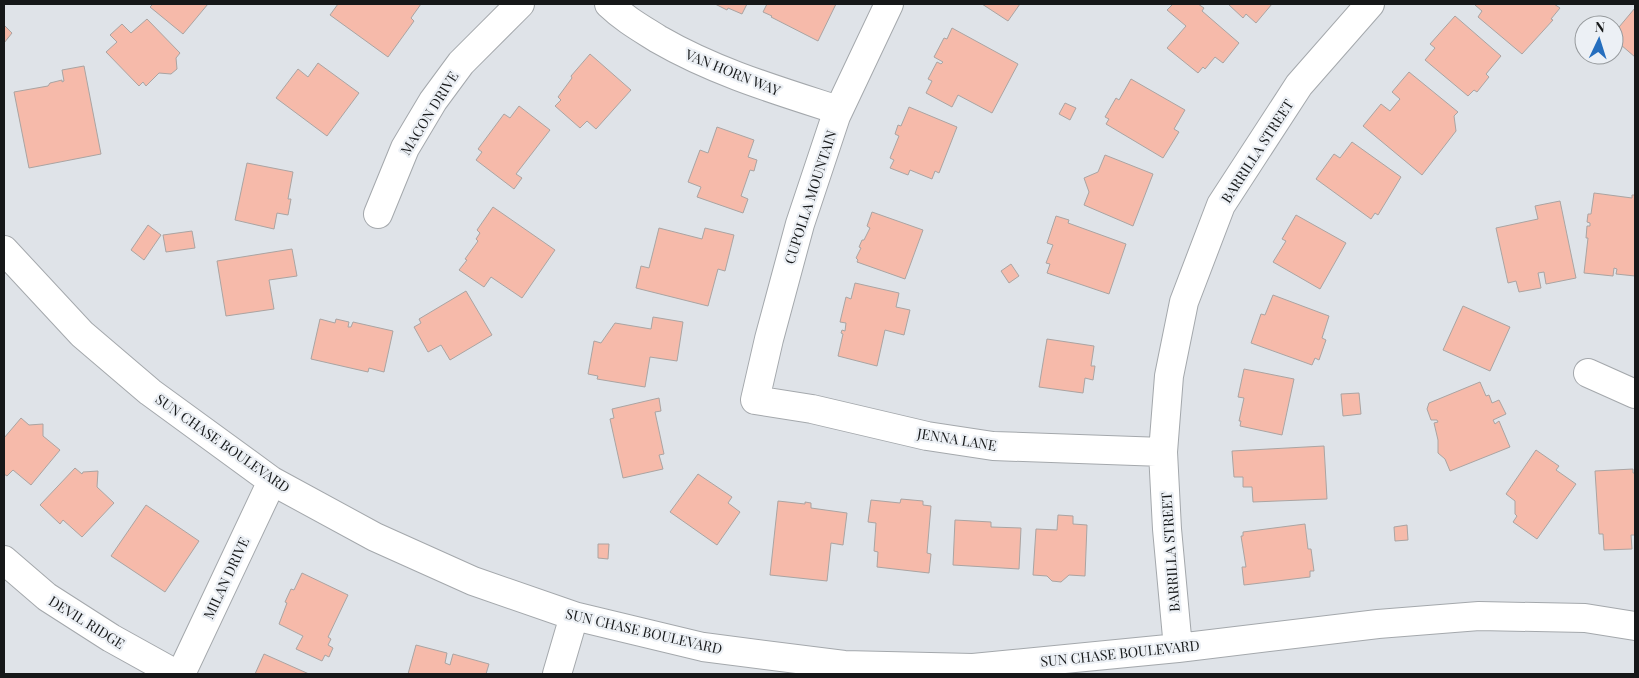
<svg xmlns="http://www.w3.org/2000/svg" width="1639" height="678" font-family="'Playfair Display',serif">
<rect width="100%" height="100%" fill="#dfe3e8"/>
<path fill="#f6baaa" stroke="#aaa4a2" d="M153,4h55l-25,30 -33,-27z
M338,4h83l-10,14 3,3 -26,36 -58,-42z
M715,4h32l-5,10 -14,-6 -1,2z
M767,4h69l-18,37 -47,-24 1,-1 -9,-4z
M982,4h38l-12,17z
M1173,4h25l6,4 -2,3 37,32 -16,20 -8,-6 -10,12 -2,-2 -5,6 -31,-25 19,-22 -19,-16z
M1228,4h44l-16,19 -10,-9 -3,4z
M1476,4h78l6,4 -9,11 2,1 -31,34 -44,-37 4,-6 -7,-6z
M1635,8v49l-21,-18v-6z
M1455,16l46,40 -15,18 3,3 -12,15 -3,-2 -6,6 -43,-36 10,-12 -5,-4z
M147,19l33,34 -4,5 1,11 -6,5 -12,-1 -13,13 -3,-4 -4,4 -33,-34 11,-10 -7,-7 12,-11 9,9z
M4,25l8,8 -8,10z
M952,28l66,36 -26,49 -34,-18 -6,12 -26,-14 6,-12 -4,-2 9,-17 4,2 2,-2 -9,-5 10,-19 3,1z
M590,54l41,36 -35,39 -9,-8 -7,7 -25,-22 6,-6 -3,-3 14,-19 -1,-2z
M318,63l41,30 -32,43 -51,-38 22,-29 10,8z
M84,66l17,88 -72,14 -15,-76 34,-6 2,-3 12,-3v2l2,-1 -2,-11z
M1409,72l49,40 -4,4 2,15 -34,44 -59,-49 18,-22 9,7 10,-12 -8,-7z
M1131,79l54,31 -11,19 5,3 -16,26 -57,-34 3,-5 -4,-2 11,-19 3,2z
M1065,103l11,5 -6,12 -11,-6z
M519,106l31,24 -34,44 6,4 -8,11 -38,-29 6,-8 -4,-3 26,-35 6,4z
M909,107l48,20 -18,46 -4,-2 -3,8 -22,-9 -2,5 -18,-7 4,-8 -4,-2 9,-22 -4,-2 3,-9 3,1z
M717,127l37,13 -6,17 9,3 -3,11 -4,-1 -9,26 7,3 -5,14 -46,-16 4,-10 -13,-5 12,-32 8,3z
M1352,142l49,35 -23,38 -3,-2 -4,6 -55,-40 18,-25 6,4z
M1105,155l48,19 -20,52 -49,-21 5,-13 -5,-14 14,-6z
M247,163l46,9 -5,27h3l-3,16 -11,-2 -3,16 -39,-9z
M1594,193l38,5v-3h3v81l-19,-2 1,-5 -3,-1 -1,8 -29,-3 4,-35h-2l1,-12h3v-3l-3,-1 1,-8h3z
M1560,201l16,77 -30,6 -2,-12 -6,1 3,15 -22,4 -3,-11 -8,2 -12,-55 42,-9 -3,-13z
M493,207l62,43 -33,48 -31,-21 -7,10 -25,-17 8,-10 -2,-1 13,-18 -2,-2 4,-6 -3,-3z
M872,212l51,18 -18,49 -48,-17 1,-2 -2,-2 5,-10 -2,-1 3,-7h2l6,-12 -3,-2z
M1296,215l50,28 -26,46 -47,-27 13,-21 -4,-2z
M1056,216l13,4 -1,3 58,21 -17,50 -62,-21 3,-9 -4,-1 7,-18 -6,-2z
M148,225l13,10 -17,25 -13,-10z
M659,228l43,11 3,-11 29,7 -9,36 -7,-2 -10,37 -72,-18 5,-22 8,2z
M192,231l3,17 -29,4 -3,-17z
M292,249l5,27 -28,4 5,29 -48,7 -9,-55z
M1011,264l8,12 -10,7 -8,-12z
M855,283l44,10 -3,14 14,3 -6,25 -19,-5 -8,36 -39,-10 5,-22 -2,-1 1,-3 3,1 1,-8 -6,-1 6,-25 5,2z
M466,291l26,44 -42,25 -9,-15 -13,7 -14,-25 7,-4 -2,-4z
M1273,295l56,21 -7,22 4,2 -7,20 -4,-2 -3,7 -61,-22 10,-29 4,1z
M1463,306l47,21 -20,44 -47,-21z
M653,317l30,5 -6,39 -27,-4 -5,30 -48,-8 1,-3 -10,-2 6,-33 7,2 14,-20 36,6z
M320,319l15,4 1,-4 13,3 -1,5h3l2,-5 40,9 -9,41 -15,-4 -1,4 -57,-13z
M1047,339l47,7 -3,20h4l-2,14 -8,-2 -2,15 -44,-6z
M1244,369l50,10 -12,56 -42,-9 1,-5h-2l5,-23 -6,-1z
M1480,382l6,14 3,-1 3,8 7,-3 7,14 -13,6 2,4 4,-3 11,26 -60,24 -5,-12 -7,-6v-13l-4,-17 4,-1 -1,-2h-6l-4,-11 2,-6z
M1359,393l2,21 -18,2 -2,-22z
M659,398l2,13 -6,1 9,42 -5,1 4,14 -40,9 -13,-59 4,-1 -2,-9z
M21,418l8,7 14,-1v12l17,14 -29,35 -18,-15 -6,6 -3,-2v-36z
M1324,446l3,53 -74,3 -1,-15h-9v-10h-9l-2,-26z
M1536,450l23,16 -3,4 20,14 -39,55 -24,-17 4,-6 -2,-2v-13l-9,-7z
M75,468l7,6 1,-2 15,-1 -1,16 17,16 -32,34 -19,-17 -3,4 -20,-19z
M1633,469v4h2v62h-4l1,14 -28,1 -1,-16h-4l-4,-63z
M698,474l34,23 -4,6 12,9 -23,33 -47,-33z
M901,499l22,2v4l8,1 -4,47 4,1 -2,19 -52,-6 1,-15 -4,-1 2,-28 -8,-1 3,-22 29,3z
M778,501l27,3v-2l6,1v5l36,5 -4,32 -12,-2 -4,38 -57,-6z
M146,505l53,36 -34,51 -54,-36z
M1058,515l15,1v8l14,1 -2,51 -16,-1 -8,7 -9,-1 -5,-5 -14,-1 3,-46 21,1z
M955,520l36,2v5l30,1 -2,41 -66,-4z
M1305,524l3,25h3l3,22h-4v6l-66,8 -2,-18h4l-5,-31h2v-4z
M1407,525l1,15 -13,1 -1,-14z
M598,544h11l-1,15 -10,-1z
M302,573l46,22 -20,42 3,2 -3,6 5,3 -4,9 -4,-2 -3,6 -26,-12 7,-13 -24,-12 8,-21 -2,-1 6,-13 3,1z
M416,645l31,8 -2,10 5,2 3,-11 36,10 -3,10h-78z
M264,654l45,20h-54z"/>
<g fill="none" stroke-linecap="round" stroke-linejoin="round">
<g stroke="#a4a8ac" stroke-width="30">
<path id="minor" d="M609,4c17,16 30,23 49,35 57,33 118,51 180,71
M889,4l-53,112 -36,108 -31,115 -14,61 57,9 115,27 66,10 170,6
M378,214l27,-66 28,-47 28,-38 59,-59
M4,250l78,84 68,58 122,89 103,56 98,44 101,35 129,31 141,18 129,3 205,-20 200,-24 101,-8 106,2 50,8
M1588,373l47,21
M4,560l43,37 64,41 65,36
M1178,648l-11,-119 -4,-77 6,-76 15,-74 37,-97 78,-120 71,-81
M181,674l91,-193
M557,674l17,-58"/>
</g>
<use href="#minor" stroke="#fff" stroke-width="28"/>
</g>
<g text-anchor="middle" dominant-baseline="central" stroke-width="4.5" stroke-linejoin="round" paint-order="stroke">
<g font-size="14" fill="#161819" stroke="#ecf0f5">
<text transform="translate(733 72) rotate(22)">VAN HORN WAY</text>
<text transform="translate(429 113) rotate(-58)">MACON DRIVE</text>
<text transform="translate(1257 151) rotate(-57)">BARRILLA STREET</text>
<text transform="translate(810 197) rotate(-72)">CUPOLLA MOUNTAIN</text>
<text transform="translate(957 439) rotate(9)">JENNA LANE</text>
<text transform="translate(223 443) rotate(35)">SUN CHASE BOULEVARD</text>
<text transform="translate(1170 552) rotate(-94)">BARRILLA STREET</text>
<text transform="translate(226 578) rotate(-65)">MILAN DRIVE</text>
<text transform="translate(87 622) rotate(32)">DEVIL RIDGE</text>
<text transform="translate(644 631) rotate(13)">SUN CHASE BOULEVARD</text>
<text transform="translate(1120 653) rotate(-6)">SUN CHASE BOULEVARD</text>
</g>
</g>
<rect width="1639" height="678" fill="none" stroke="#161819" stroke-width="10"/>
<g transform="translate(1599 40) rotate(4)"><circle r="24" fill="#ecf0f5" stroke="#969a9d"/>
<path d="M0-4L9 19L0 12L-9 19Z" fill="#256ebe"/>
<text y="-8" font-size="14" font-weight="bold" text-anchor="middle" fill="#161819">N</text>
</g>
</svg>
